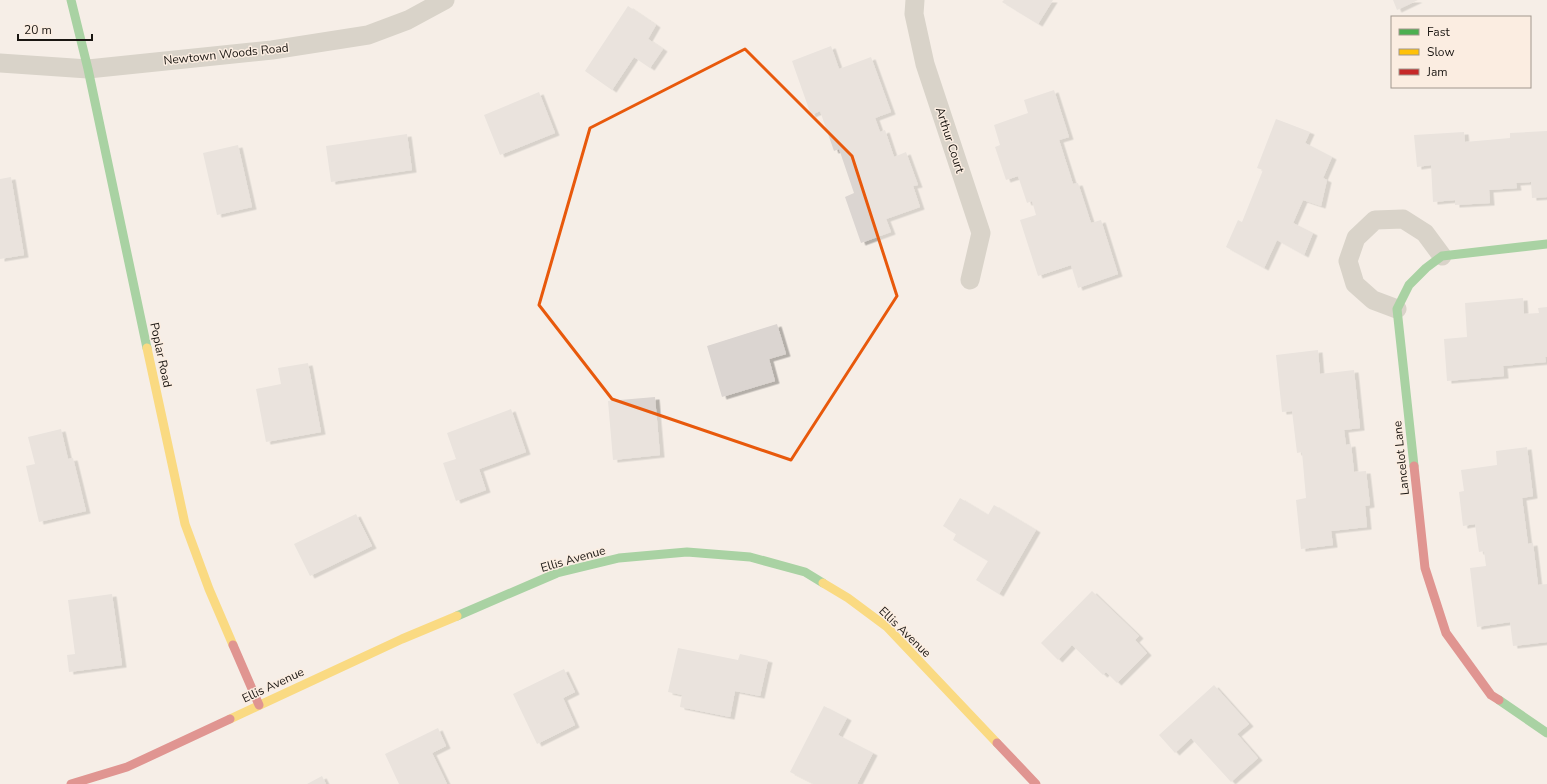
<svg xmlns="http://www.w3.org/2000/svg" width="1547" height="784" font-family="'Nunito Sans',sans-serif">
<defs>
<filter id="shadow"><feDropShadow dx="4.5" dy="2.5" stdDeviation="0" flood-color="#0004"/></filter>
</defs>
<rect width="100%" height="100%" fill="#f5eee7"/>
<path fill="#dbd5d1" filter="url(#shadow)" d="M1004,0h49l-15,24 -36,-22z
M1393,0h25l-21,10z
M628,6l28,19 -8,14 15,10 -13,19 -16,-11 -22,33 -27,-19z
M831,46l8,23 32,-12 20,55 -16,6 5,14 5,-2 9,27 12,-5 12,33 -5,1 7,21 -34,12 5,13 -30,11 -16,-46 9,-4 -15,-44 -5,2 -14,-40 -9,4 -19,-54z
M1054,90l15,47 -10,3 14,44 5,-1 13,40 10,-3 17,54 -40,14 -7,-23 -33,11 -18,-56 16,-5 -4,-14 -5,2 -9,-27 -12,4 -11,-33 5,-2 -6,-20 34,-12 -4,-13z
M539,92l16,41 -55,22 -16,-40z
M1276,119l34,13 -5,11 27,14 -9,21 4,2 -6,26 -18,-6 -10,23 20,10 -9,22 -27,-15 -13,28 -38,-21 12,-27 4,2 21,-52 -6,-2z
M1547,131v66l-15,1 -1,-16 -15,1 1,5 -28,2 1,13 -35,2v-5l-22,2 -2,-37 -14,2 -3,-32 50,-3 1,10 45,-4v-5z
M407,134l5,36 -81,12 -5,-36z
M238,145l14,62 -35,8 -14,-62z
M11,177l13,78 -24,4v-80z
M1523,298l1,16 15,-1 -1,-5 9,-1v50h-2l1,5 -43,4 1,10 -57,5 -3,-42 23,-2 -2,-34z
M777,324l9,30 -17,5 6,22 -53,16 -15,-51z
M1318,350l2,24 34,-4 6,58 -16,2 2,15 5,-1 3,28 12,-1 4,34 -5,1 2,21 -36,4 2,14 -32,4 -5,-49 10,-2 -4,-46 -5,1 -5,-42 -10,1 -6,-57z
M308,363l13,69 -55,10 -10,-53 25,-5 -3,-16z
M655,397l5,58 -47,5 -5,-59z
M511,409l15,43 -47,17 7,21 -30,11 -13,-38 13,-4 -9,-26z
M61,429l7,30 5,-1 13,53 -47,11 -13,-56 9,-2 -7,-27z
M1527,447l6,49 -11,2 6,46 5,-1 5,42 9,-1v58l-34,4 -3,-24 -33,5 -7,-59 16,-2 -2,-15 -5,1 -4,-28 -12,2 -4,-34 5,-1 -3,-21 36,-5 -1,-14z
M960,498l28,17 6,-10 42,25 -37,64 -23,-14 12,-19 -35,-21 3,-6 -13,-8z
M356,514l16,32 -62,30 -16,-32z
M1092,591l47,45 -4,4 12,13 -30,30 -11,-11 -3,3 -31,-30 -14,15 -17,-17z
M112,594l10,71 -53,7 -2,-17 8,-1 -7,-54z
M678,648l60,12 2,-6 28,6 -8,36 -25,-5 -5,26 -50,-10 2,-12 -14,-3z
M564,669l11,23 -12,6 12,27 -38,19 -24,-50z
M1214,685l35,39 -12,10 21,24 -27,24 -40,-44 -16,15 -16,-18z
M824,706l23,12 -9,17 35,18 -16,31h-43l-24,-12z
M438,728l8,18 -14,7 15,31h-48l-14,-30z
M322,776l4,8h-19z"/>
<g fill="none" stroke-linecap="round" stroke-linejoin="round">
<path stroke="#b6b1a4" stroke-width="19" d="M915,0l-1,14 11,50 56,169 -11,47
M0,63l88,6 184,-19 96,-15 40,-15 37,-20
M1397,309l-24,-9 -18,-16 -7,-23 8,-23 19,-18 28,-1 22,14 17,23"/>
<path stroke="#4caf50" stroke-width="9" d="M71,0l17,69 59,279
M1414,466l-17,-157 12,-24 17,-17 16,-12 105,-12
M457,616l100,-43 62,-15 68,-6 63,5 55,15 18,11
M1499,700l48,33"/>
<path stroke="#ffc107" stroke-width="9" d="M147,348l38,176 24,65 24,56
M823,583l25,15 39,29 110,116
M230,719l172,-80 55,-23"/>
<path stroke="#c62828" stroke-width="9" d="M1414,466l11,102 21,65 45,62 8,5
M233,645l26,60
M997,743l39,41
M71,784l56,-17 103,-48"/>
</g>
<path d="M0 0H1547V784H0ZM745,49l107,107 45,140 -106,164 -179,-61 -73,-94 51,-177z" fill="#f5eee7" fill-opacity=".55" fill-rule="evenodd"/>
<path fill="none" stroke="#e8590c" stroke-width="3" stroke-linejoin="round" d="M745,49l107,107 45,140 -106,164 -179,-61 -73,-94 51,-177z"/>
<g text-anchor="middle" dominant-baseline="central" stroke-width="3" stroke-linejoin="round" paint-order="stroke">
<g font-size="12" fill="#1a1612" stroke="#fbede1">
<text transform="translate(226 54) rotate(-6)">Newtown Woods Road</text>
<text transform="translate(950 140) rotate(72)">Arthur Court</text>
<text transform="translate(161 355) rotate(78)">Poplar Road</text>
<text transform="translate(1401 458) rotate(-96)">Lancelot Lane</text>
<text transform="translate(573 559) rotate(-16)">Ellis Avenue</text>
<text transform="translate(905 632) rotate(44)">Ellis Avenue</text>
<text transform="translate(273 685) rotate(-25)">Ellis Avenue</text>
</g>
</g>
<rect x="1391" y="16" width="140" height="72" fill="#fbede1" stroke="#a1978e"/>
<rect x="1399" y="29" width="20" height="6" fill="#4caf50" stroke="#a1978e"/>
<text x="1427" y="36" font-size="12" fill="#1a1612">Fast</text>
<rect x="1399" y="49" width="20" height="6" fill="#ffc107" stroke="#a1978e"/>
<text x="1427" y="56" font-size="12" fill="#1a1612">Slow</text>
<rect x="1399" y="69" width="20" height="6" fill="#c62828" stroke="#a1978e"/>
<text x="1427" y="76" font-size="12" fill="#1a1612">Jam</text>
<path d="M18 34v6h74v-6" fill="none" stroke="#1a1612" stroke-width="2"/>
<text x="24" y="34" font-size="12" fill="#1a1612" stroke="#fbede1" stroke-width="3" paint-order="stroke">20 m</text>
</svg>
